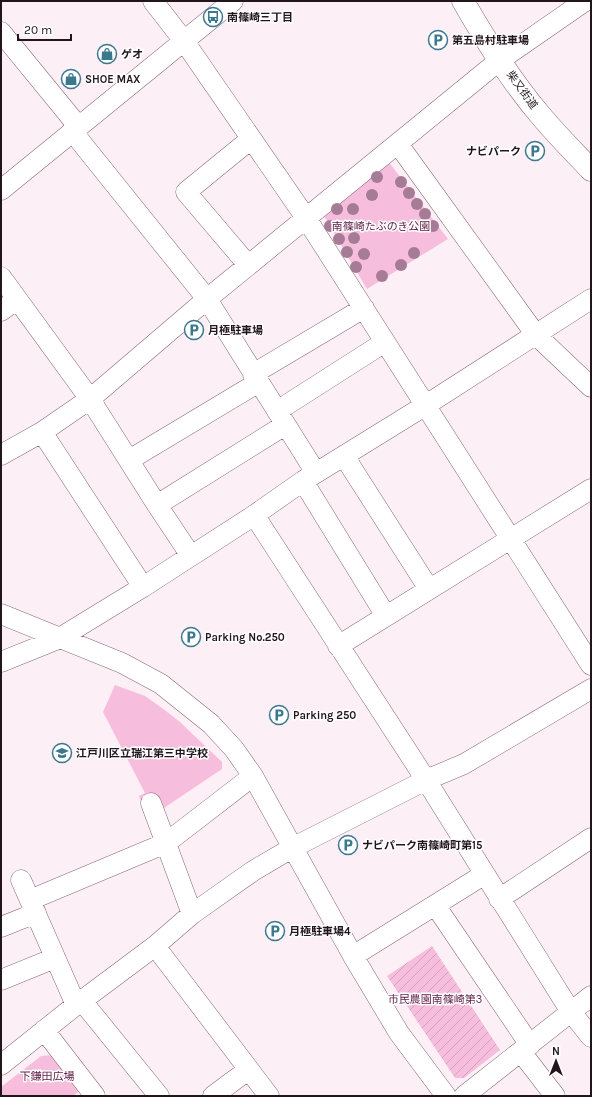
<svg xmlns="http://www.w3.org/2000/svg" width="592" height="1097" font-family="Karla,'Noto Sans JP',sans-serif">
<defs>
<pattern id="garden-furrows" width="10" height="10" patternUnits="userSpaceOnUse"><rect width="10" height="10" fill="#f6bedc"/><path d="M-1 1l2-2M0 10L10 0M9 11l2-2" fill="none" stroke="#d3a3bc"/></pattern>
</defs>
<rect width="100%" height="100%" fill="#fdeff6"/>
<path fill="#f6bedc" d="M388,161l60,78 -81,50 -43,-73z
M115,685l30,11 17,12 18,14 42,40v7l-61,41 -14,6 -8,-20 6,-3 -42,-81z
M54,1055l28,34 -9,7h-72v-9l40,-31z"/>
<path fill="url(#garden-furrows)" d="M432,946l68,104 -36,28h-9l-68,-102z"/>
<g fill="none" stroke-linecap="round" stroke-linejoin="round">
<g stroke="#876979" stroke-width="21">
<path id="minor" d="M153,1l31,40 122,177 285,447
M1,32l77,94
M72,131l135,168 109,174
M398,144l138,191 55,52
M1,190l232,-189
M248,265l-62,-73 65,-53
M1,277l89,122 67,106 34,51
M1,311l15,-11
M253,374l111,-66
M277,411l108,-69
M42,432l101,155
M1,455l41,-23 48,-33 117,-100 293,-239 85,-59
M344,456l85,133
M129,460l130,-78
M303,481l83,135
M157,505l128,-80
M253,516l7,8 166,256 145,232 20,25
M1,614l121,49 39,21 50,40 23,25 19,27 100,180 46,77 47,63
M338,646l253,-157
M1,662l57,-23 85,-52 110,-71 50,-35 123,-76 165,-106
M151,803l41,111
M21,880l55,125
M499,899l92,-61
M30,900l136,-57 87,-67
M435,905l95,140
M1,927l35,-14
M155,946l114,150
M353,956l132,-82
M1,980l54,-22
M82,1001l77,95
M44,1030l51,66
M521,1052l34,44
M1,1065l75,-60 79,-59 37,-32 61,-43 39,-23 134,-68 38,-16 127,-75
M213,1096l35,-26
M464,1096l127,-100"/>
</g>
<g stroke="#876979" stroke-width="23">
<path id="major" d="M463,1c23,40 48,80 78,115 16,19 33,36 50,54"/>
</g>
<use href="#minor" stroke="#fff" stroke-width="20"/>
<use href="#major" stroke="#fff" stroke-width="22"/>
</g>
<g fill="#a67b95">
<circle cx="377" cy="177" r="6"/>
<circle cx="401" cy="182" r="6"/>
<circle cx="409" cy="193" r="6"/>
<circle cx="372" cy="195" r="6"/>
<circle cx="417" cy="204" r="6"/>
<circle cx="337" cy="209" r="6"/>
<circle cx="353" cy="209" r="6"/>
<circle cx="425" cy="214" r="6"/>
<circle cx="330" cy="226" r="6"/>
<circle cx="433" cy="226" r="6"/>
<circle cx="354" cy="238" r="6"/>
<circle cx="339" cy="239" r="6"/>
<circle cx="347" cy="252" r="6"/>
<circle cx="414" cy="253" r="6"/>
<circle cx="364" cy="254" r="6"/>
<circle cx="401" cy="265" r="6"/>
<circle cx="356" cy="267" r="6"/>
<circle cx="382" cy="276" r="6"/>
</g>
<defs>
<g id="bus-ring" transform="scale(1)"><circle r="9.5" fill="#fff" stroke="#3a788e" stroke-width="1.5"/><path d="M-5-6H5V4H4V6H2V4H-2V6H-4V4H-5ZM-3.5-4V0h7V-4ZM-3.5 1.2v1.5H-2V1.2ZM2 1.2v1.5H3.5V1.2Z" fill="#3a788e"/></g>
<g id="parking-ring" transform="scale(1)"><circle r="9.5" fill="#fff" stroke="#3a788e" stroke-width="1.5"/><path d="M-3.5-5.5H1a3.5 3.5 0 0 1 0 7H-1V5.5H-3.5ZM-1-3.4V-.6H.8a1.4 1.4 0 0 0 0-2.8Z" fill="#3a788e"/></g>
<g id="shop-ring" transform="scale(1)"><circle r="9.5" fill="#fff" stroke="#3a788e" stroke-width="1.5"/><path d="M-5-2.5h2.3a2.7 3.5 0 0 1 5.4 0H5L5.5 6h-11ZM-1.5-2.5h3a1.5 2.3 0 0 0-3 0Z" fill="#3a788e"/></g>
<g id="school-ring" transform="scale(1)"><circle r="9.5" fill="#fff" stroke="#3a788e" stroke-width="1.5"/><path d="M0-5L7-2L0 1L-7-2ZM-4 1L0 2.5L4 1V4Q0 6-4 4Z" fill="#3a788e"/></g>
</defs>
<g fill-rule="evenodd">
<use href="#bus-ring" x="213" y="17"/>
<use href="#parking-ring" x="438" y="40"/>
<use href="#shop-ring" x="107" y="54"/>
<use href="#shop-ring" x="71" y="79"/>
<use href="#parking-ring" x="535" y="151"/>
<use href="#parking-ring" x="194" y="330"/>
<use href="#parking-ring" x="191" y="637"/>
<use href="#parking-ring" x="279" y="715"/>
<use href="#school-ring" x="62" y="753"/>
<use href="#parking-ring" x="348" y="845"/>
<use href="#parking-ring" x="275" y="931"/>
</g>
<g text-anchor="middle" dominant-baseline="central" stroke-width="3" stroke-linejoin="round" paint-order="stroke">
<g font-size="11" font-weight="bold" fill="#22161c" stroke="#fff" text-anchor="start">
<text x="227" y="17">南篠崎三丁目</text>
<text x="452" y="40">第五島村駐車場</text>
<text x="121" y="54">ゲオ</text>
<text x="85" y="79">SHOE MAX</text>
<text x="521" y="151" text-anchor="end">ナビパーク</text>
<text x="208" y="330">月極駐車場</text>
<text x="205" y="637">Parking No.250</text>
<text x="293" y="715">Parking 250</text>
<text x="76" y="753">江戸川区立瑞江第三中学校</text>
<text x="362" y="845">ナビパーク南篠崎町第15</text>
<text x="289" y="931">月極駐車場4</text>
</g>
<g font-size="11" fill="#22161c" stroke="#fff">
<text transform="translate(522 90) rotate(54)">柴又街道</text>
</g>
<g font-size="11" fill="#5e1c46" stroke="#fff">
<text x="381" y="226">南篠崎たぶのき公園</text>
<text x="435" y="999">市民農園南篠崎第3</text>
<text x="47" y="1076">下鎌田広場</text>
</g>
</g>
<rect width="592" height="1097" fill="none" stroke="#22161c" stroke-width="4"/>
<g transform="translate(556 1061)" stroke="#ffffff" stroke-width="3" paint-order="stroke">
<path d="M0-3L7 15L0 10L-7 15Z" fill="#22161c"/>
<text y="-6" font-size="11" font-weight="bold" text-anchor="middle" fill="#22161c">N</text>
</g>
<path d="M18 34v6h53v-6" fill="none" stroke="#22161c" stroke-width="2"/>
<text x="24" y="34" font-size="12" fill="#22161c" stroke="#ffffff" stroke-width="3" paint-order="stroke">20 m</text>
</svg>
